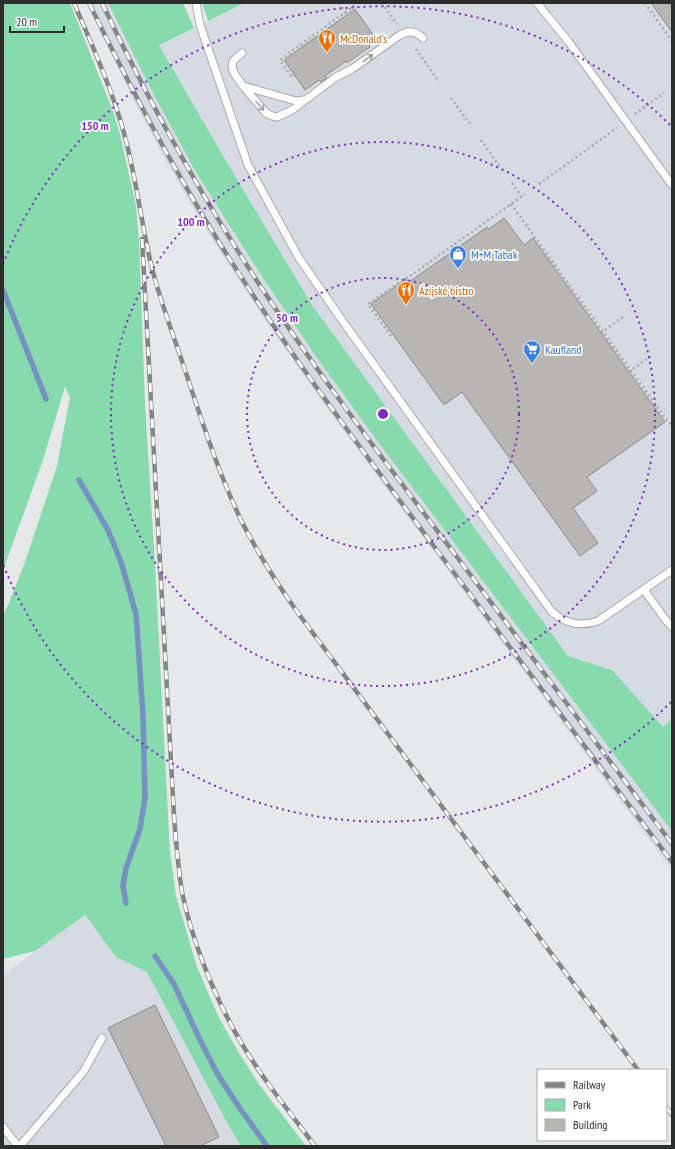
<svg xmlns="http://www.w3.org/2000/svg" width="675" height="1149" font-family="'PT Sans Narrow',sans-serif">
<rect width="100%" height="100%" fill="#e7e8e9"/>
<path fill="#d6dbe3" d="M88,3h20l47,94 41,75 61,99 60,87 61,84 294,389v39l-276,-369 -76,-102 -53,-76 -61,-93 -43,-74 -26,-49z
M244,3h428v798l-60,-131 -44,-14 -256,-351 -83,-139 -70,-122z
M84,915l32,42 31,15 84,158 10,16h-238v-171z"/>
<path fill="#87d9ae" d="M3,3h67l43,108 7,23 16,72 3,34 6,164 10,161 15,287 6,44 21,71 21,49 21,37 19,30 48,63h-65l-10,-16 -84,-158 -31,-15 -31,-42 -50,36 -32,8v-344l5,-10 16,-40 33,-99 13,-69 -5,-10 -23,76 -39,107z
M108,3h75l11,25 -35,17 70,121 83,139 256,351 44,14 51,57 9,-8v112l-294,-389 -61,-84 -59,-87 -62,-99 -41,-75z
M202,3h42l-36,18z"/>
<g fill="none" stroke-linecap="round" stroke-linejoin="round">
<path stroke="#7692bf" stroke-width="5.5" d="M3,290l43,109
M79,480l29,50 13,32 15,52 7,101 2,83 -5,31 -14,39 -3,18 3,17
M155,956l19,28 26,56 18,35 23,35 26,36"/>
</g>
<path fill="#b7b6b5" stroke="#8a8888" d="M651,3h21v29z
M355,9l21,30 -7,5 1,3 -23,16 -1,-2 -21,15 2,2 -6,4 -2,-2 -14,10 -21,-30z
M504,218l20,27 9,-7 132,184 -78,55 10,14 -24,17 25,35 -18,13 -118,-164 -18,13 -73,-101 35,-25 3,3 78,-55 2,2z
M155,1005l64,132 -19,9h-34l-58,-118z"/>
<g fill="none" stroke-linecap="round" stroke-linejoin="round">
<g stroke="#a8a8a9" stroke-width="9">
<path id="service" d="M196,3l4,22 48,140 51,93 45,65 208,289c14,12 28,15 46,9l74,-51
M537,3l31,38 104,144
M242,53l-9,8 -1,6 2,6 9,13 23,27 6,3 5,1 15,-7 44,-33 16,-8 48,-34c8,-5 16,-4 23,3
M243,86l53,15 8,-1
M644,590l21,29 7,8
M3,1127l15,19
M20,1146l64,-75 18,-33"/>
</g>
<path stroke="#a7a8a8" stroke-width="2.5" stroke-dasharray="2 3" stroke-linecap="butt" d="M339,3l8,12
M382,3l15,21
M645,3l27,38
M416,49l23,33
M295,75l-3,2 -12,-17 78,-57
M451,98l19,26
M635,114l29,-21
M481,140l19,27
M512,183l9,13
M539,184l78,-56
M511,204l155,215 6,6
M601,333l23,-17
M391,336l-23,-32 38,-26 3,-1 116,-83
M629,372l23,-17"/>
<use href="#service" stroke="#fff" stroke-width="7"/>
<g stroke="#848586" stroke-width="4.5">
<path id="rail" d="M74,3c15,35 31,70 43,107 17,50 22,102 34,154 8,34 21,67 32,100 18,54 35,109 60,160 16,31 35,61 55,89l340,457
M89,3c40,82 82,162 130,239 65,105 140,204 214,303 80,106 159,212 239,317
M102,3c46,97 98,191 157,281 62,94 130,183 198,273 72,96 143,191 215,287
M142,239l32,577c2,26 4,51 8,76 9,46 33,106 57,147 22,38 50,72 76,107
M666,1107l6,8"/>
</g>
<use href="#rail" stroke="#fff" stroke-width="3" stroke-dasharray="9" stroke-linecap="butt"/>
</g>
<defs><path id="oneway-shaft" d="M-6 0H5M1.5-3L5.5 0L1.5 3" fill="none" stroke-width="1.6" stroke-linecap="round" stroke-linejoin="round"/></defs>
<g stroke="#a0a0a0">
<use href="#oneway-shaft" transform="translate(368 58) rotate(-36)"/>
<use href="#oneway-shaft" transform="translate(260 106) rotate(48)"/>
</g>
<g fill="none" stroke="#7b2cbf" stroke-width="2" stroke-dasharray="2 4">
<circle cx="383" cy="414" r="136"/>
<circle cx="383" cy="414" r="272"/>
<path d="M671 702A408 408 0 0 1 3 564M3 264A408 408 0 0 1 671 126"/>
</g>
<defs>
<g id="restaurant-pin" transform="scale(0.9)"><path d="M0 17L-7.5 6A9.5 9.5 0 1 1 7.5 6Z" fill="#e8710a" stroke="#fff"/><path d="M-5-6h1v4h1v-4h1v4h1v-4h1v5L-1.5 .5V6h-2V.5L-5-1ZM5-6V6H3V1.5H1.5Q1.5-4 5-6Z" fill="#fff"/></g>
<g id="shop-pin" transform="scale(0.9)"><path d="M0 17L-7.5 6A9.5 9.5 0 1 1 7.5 6Z" fill="#3f7fe0" stroke="#fff"/><path d="M-5-2.5h2.3a2.7 3.5 0 0 1 5.4 0H5L5.5 6h-11ZM-1.5-2.5h3a1.5 2.3 0 0 0-3 0Z" fill="#fff"/></g>
<g id="supermarket-pin" transform="scale(0.9)"><path d="M0 17L-7.5 6A9.5 9.5 0 1 1 7.5 6Z" fill="#3f7fe0" stroke="#fff"/><path d="M-6-5.5h2.5l.6 2H6L4.5 2H-2.5L-4.4-4H-6ZM-1.5 3.2a1.3 1.3 0 1 0 .1 0ZM3 3.2a1.3 1.3 0 1 0 .1 0Z" fill="#fff"/></g>
</defs>
<g fill-rule="evenodd">
<use href="#restaurant-pin" x="327" y="38"/>
<use href="#shop-pin" x="458" y="254"/>
<use href="#restaurant-pin" x="406" y="290"/>
<use href="#supermarket-pin" x="532" y="349"/>
</g>
<g text-anchor="middle" dominant-baseline="central" stroke-width="3.5" stroke-linejoin="round" paint-order="stroke">
<g font-size="12" fill="#c56008" stroke="#fff" text-anchor="start">
<text x="340" y="38">McDonald's</text>
<text x="419" y="290">Ázijské bistro</text>
</g>
<g font-size="12" fill="#366cbe" stroke="#fff" text-anchor="start">
<text x="471" y="254">M+M Tabak</text>
<text x="545" y="349">Kaufland</text>
</g>
</g>
<circle cx="383" cy="414" r="6" fill="#7b2cbf" stroke="#fff" stroke-width="2"/>
<g font-size="12" text-anchor="middle" font-weight="bold" fill="#7b2cbf" stroke="#fff" stroke-width="3.5" stroke-linejoin="round" paint-order="stroke">
<text x="95" y="130">150 m</text>
<text x="191" y="226">100 m</text>
<text x="287" y="322">50 m</text>
</g>
<rect width="675" height="1149" fill="none" stroke="#2c2d2d" stroke-width="8"/>
<rect x="537" y="1069" width="130" height="72" fill="#ffffff" stroke="#ababab"/>
<rect x="545" y="1082" width="20" height="6" fill="#848586" stroke="#ababab"/>
<text x="573" y="1089" font-size="12" fill="#2c2d2d">Railway</text>
<rect x="545" y="1099" width="20" height="12" fill="#87d9ae" stroke="#ababab"/>
<text x="573" y="1109" font-size="12" fill="#2c2d2d">Park</text>
<rect x="545" y="1119" width="20" height="12" fill="#b7b6b5" stroke="#ababab"/>
<text x="573" y="1129" font-size="12" fill="#2c2d2d">Building</text>
<path d="M10 26v6h54v-6" fill="none" stroke="#2c2d2d" stroke-width="2"/>
<text x="16" y="26" font-size="12" fill="#2c2d2d" stroke="#ffffff" stroke-width="3" paint-order="stroke">20 m</text>
</svg>
